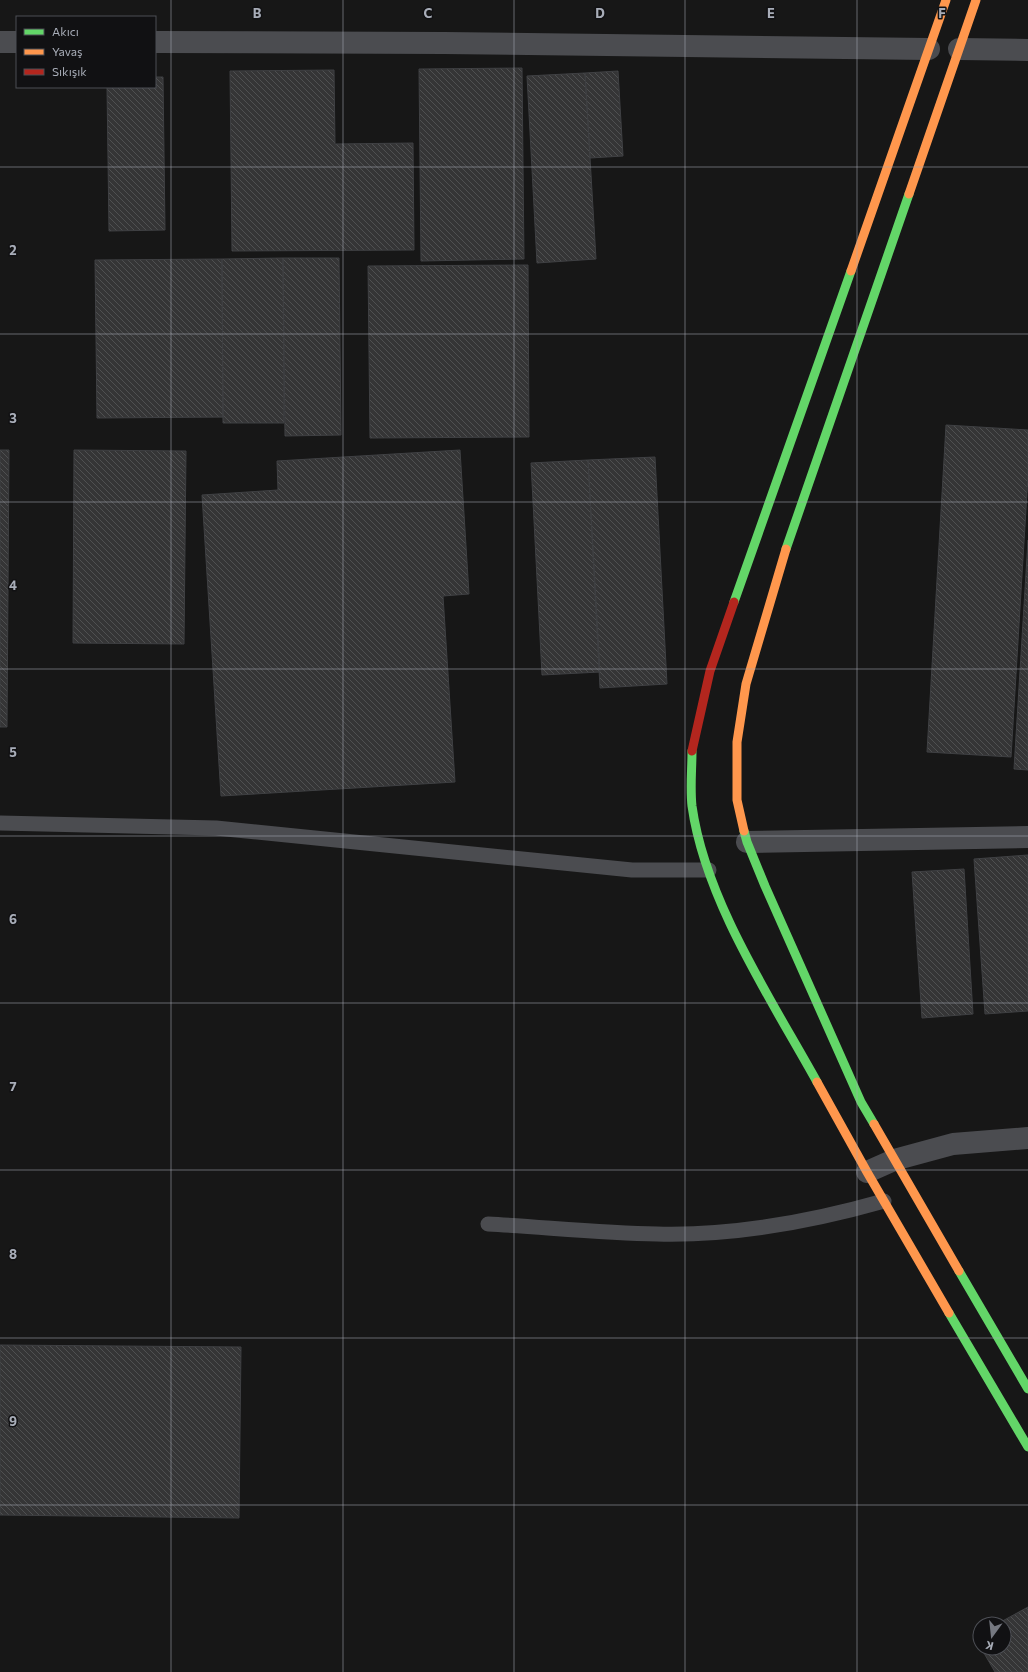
<svg xmlns="http://www.w3.org/2000/svg" width="1028" height="1672" font-family="Commissioner,sans-serif">
<defs>
<pattern id="building-back-hatch" width="6" height="6" patternUnits="userSpaceOnUse"><rect width="6" height="6" fill="#353536"/><path d="M-1 5l2 2M0 0l6 6M5-1l2 2" fill="none" stroke="#4f5051"/></pattern>
</defs>
<rect width="100%" height="100%" fill="#171717"/>
<path fill="url(#building-back-hatch)" stroke="#3f4043" d="M522,68l2,191 -103,2 -2,-192z
M334,70l1,74 78,-1 1,107 -182,1 -2,-180z
M618,71l5,85 -33,2 -5,-85z
M585,73l11,186 -59,4 -10,-187z
M155,77h8l2,153 -56,1 -2,-144h48z
M283,258l1,165h-61l-1,-164z
M283,258h56l2,177 -56,1z
M222,259l1,158 -126,1 -2,-158z
M528,265l1,172 -159,1 -2,-172z
M946,425l82,5v46l-17,281 -84,-5z
M0,450h9l-2,277h-7z
M74,450l112,1 -2,193 -111,-1z
M460,450l9,144 -26,2 12,186 -234,14 -19,-301 76,-5 -1,-29z
M655,457l12,227 -67,4 -12,-228z
M588,460l12,212 -58,3 -11,-212z
M1028,540v230l-14,-1z
M1028,855v156l-43,3 -11,-155z
M964,869l9,145 -51,4 -10,-146z
M0,1345l241,2 -2,171 -239,-3z
M1028,1607v65h-33l-14,-24h23v-24h-7z"/>
<g fill="none" stroke-linecap="round" stroke-linejoin="round">
<path stroke="#4b4c50" stroke-width="15" d="M0,823l216,5 416,42h77
M488,1224c56,3 113,9 169,10 77,2 153,-12 227,-33"/>
<path stroke="#4b4c50" stroke-width="22" d="M0,42h17
M155,42l289,1 485,6
M959,49l69,1
M747,842l281,-5
M867,1172l27,-12 59,-16 75,-6"/>
<path stroke="#63d668" stroke-width="9" d="M786,549l123,-355
M734,602l117,-331
M692,751c0,18 -2,37 0,55 13,94 79,193 125,276
M744,831l3,11 18,44 96,216 13,22
M959,1271l69,118
M949,1313l79,134"/>
<path stroke="#ff974d" stroke-width="9" d="M909,194l67,-194
M851,271l95,-271
M744,831l-7,-31v-58l9,-58 40,-135
M817,1082l50,90 82,141
M874,1124l85,147"/>
<path stroke="#b3261e" stroke-width="9" d="M692,751l18,-80 24,-69"/>
</g>
<path fill="none" stroke="#a8adb8" stroke-width="1" stroke-opacity="0.55" d="M171,0v1672M343,0v1672M514,0v1672M685,0v1672M857,0v1672M0,167h1028M0,334h1028M0,502h1028M0,669h1028M0,836h1028M0,1003h1028M0,1170h1028M0,1338h1028M0,1505h1028"/>
<g font-size="13" text-anchor="middle" font-weight="bold" fill="#a8adb8" stroke="#111113" stroke-width="3" stroke-linejoin="round" paint-order="stroke">
<text x="257" y="18">B</text>
<text x="428" y="18">C</text>
<text x="600" y="18">D</text>
<text x="771" y="18">E</text>
<text x="942" y="18">F</text>
<text x="13" y="255">2</text>
<text x="13" y="423">3</text>
<text x="13" y="590">4</text>
<text x="13" y="757">5</text>
<text x="13" y="924">6</text>
<text x="13" y="1091">7</text>
<text x="13" y="1259">8</text>
<text x="13" y="1426">9</text>
</g>
<rect x="16" y="16" width="140" height="72" fill="#111113" stroke="#4d4f55"/>
<rect x="24" y="29" width="20" height="6" fill="#63d668" stroke="#4d4f55"/>
<text x="52" y="36" font-size="12" fill="#a8adb8">Akıcı</text>
<rect x="24" y="49" width="20" height="6" fill="#ff974d" stroke="#4d4f55"/>
<text x="52" y="56" font-size="12" fill="#a8adb8">Yavaş</text>
<rect x="24" y="69" width="20" height="6" fill="#b3261e" stroke="#4d4f55"/>
<text x="52" y="76" font-size="12" fill="#a8adb8">Sıkışık</text>
<g transform="translate(992 1636) rotate(195)"><circle r="19" fill="#111113" stroke="#4d4f55"/>
<path d="M0-3L7 15L0 10L-7 15Z" fill="#757880"/>
<text y="-6" font-size="11" font-weight="bold" text-anchor="middle" fill="#a8adb8">K</text>
</g>
</svg>
